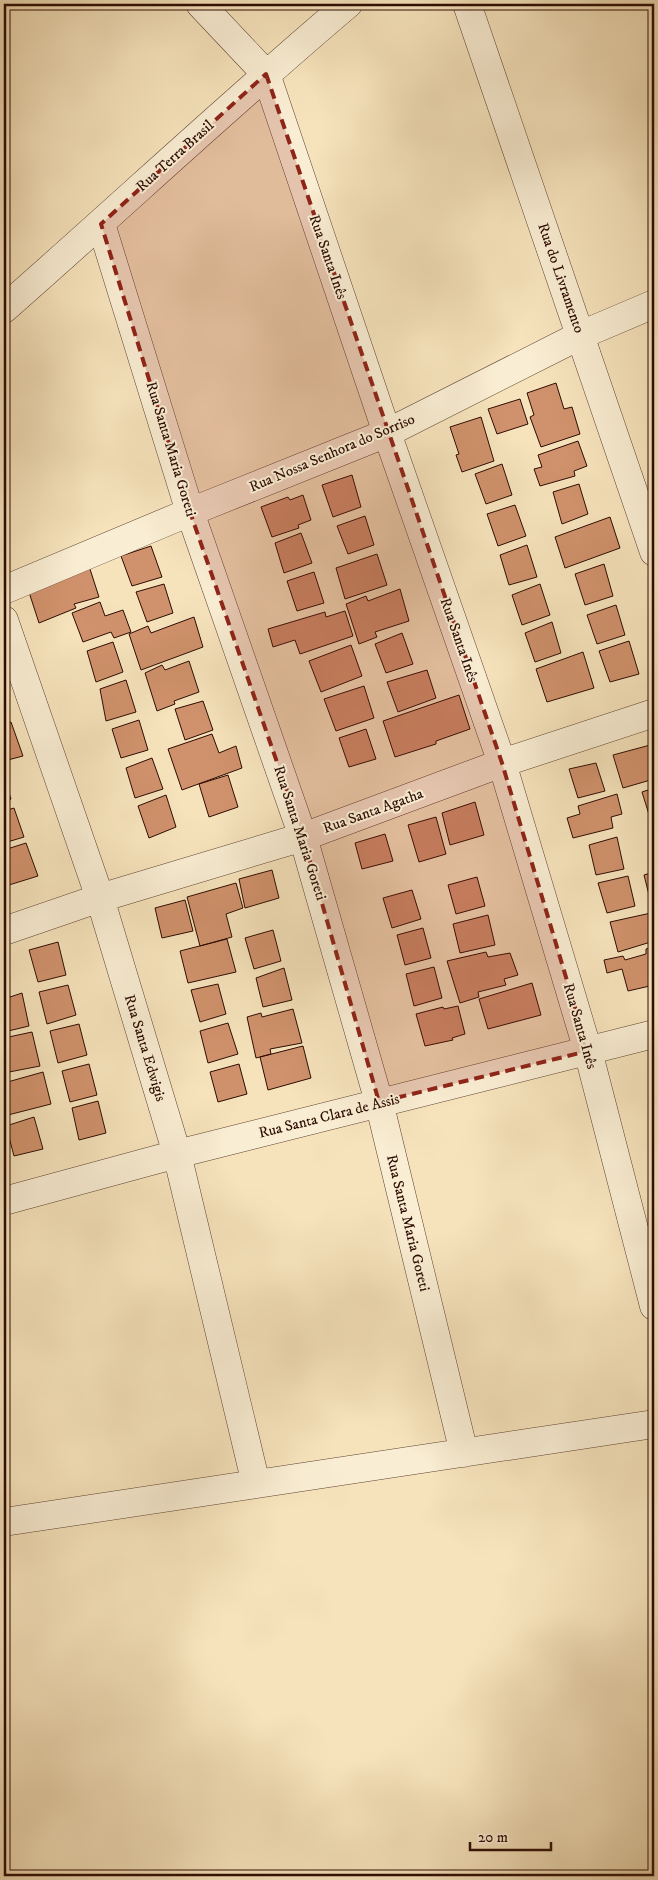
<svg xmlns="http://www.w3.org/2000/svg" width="658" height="1880" font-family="'IM FELL DW Pica',serif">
<rect width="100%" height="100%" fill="#f6e3bc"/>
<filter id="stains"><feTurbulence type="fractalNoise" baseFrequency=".004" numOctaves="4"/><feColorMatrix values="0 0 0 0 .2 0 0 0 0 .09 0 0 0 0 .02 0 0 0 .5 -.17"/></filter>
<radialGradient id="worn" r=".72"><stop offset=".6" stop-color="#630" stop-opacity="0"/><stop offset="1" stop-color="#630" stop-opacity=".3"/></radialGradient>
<path fill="#d0926c" stroke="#2c0b02" d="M654,331v12l-4,-11z
M556,383l8,26 8,-2 8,27 -39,13 -11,-30 4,-2 -7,-22z
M520,399l8,25 -31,10 -9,-25z
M481,417l13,44 -32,11 -6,-17 3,-1 -9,-27z
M578,441l9,25 -13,5 1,5 -35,10 -6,-17 8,-2 -4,-12z
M502,464l10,31 -26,9 -11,-30z
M352,475l9,32 -28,10 -11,-32z
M579,484l9,30 -26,10 -9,-32z
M303,495l8,25 -13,5 1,3 -27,9 -11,-30 27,-10 2,3z
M515,505l11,31 -28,10 -11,-32z
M365,516l9,29 -26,9 -11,-28z
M610,517l10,31 -55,20 -10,-31z
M301,533l11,30 -28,10 -9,-30z
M527,545l10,32 -28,8 -9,-30z
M151,546l11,31 -30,9 -11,-30z
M377,554l10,31 -42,14 -9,-31z
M604,564l9,32 -28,9 -10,-31z
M89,566l10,31 -25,7 2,4 -37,15 -12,-37z
M314,572l10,31 -27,8 -10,-30z
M164,584l9,29 -26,9 -11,-30z
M540,584l10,31 -28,10 -10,-30z
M400,589l9,32 -34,11 2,5 -18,7 -13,-40 20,-8 2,5z
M100,602l5,14 18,-6 8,22 -17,6 -3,-6 -28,10 -11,-29z
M616,605l9,30 -28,9 -10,-29z
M345,611l8,25 -53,18 -5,-14 -22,7 -5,-18 57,-17 1,5z
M194,617l9,30 -62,23 -12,-36 19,-8 3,7z
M552,622l9,31 -26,9 -10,-29z
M402,633l11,31 -27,9 -11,-29z
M629,641l10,33 -29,8 -11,-31z
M113,642l10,30 -27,10 -9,-31z
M351,645l11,31 -41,16 -12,-31z
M583,652l11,36 -47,14 -11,-33z
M189,661l10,31 -25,9 1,3 -18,7 -12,-38 17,-8 3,5z
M427,670l9,28 -38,14 -11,-30z
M126,680l10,32 -30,9 -6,-32z
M364,686l10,32 -38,13 -12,-32z
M459,695l11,34 -34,12v3l-41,13 -12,-36z
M203,701l10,29 -28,10 -10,-31z
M139,720l9,30 -27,8 -9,-29z
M11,722l12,34 -19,5v-36z
M366,729l10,30 -27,8 -10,-29z
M212,734l7,19 17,-7 6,22 -60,22 -14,-41z
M654,744v35l-31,9 -10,-33z
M152,758l11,31 -28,9 -9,-30z
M596,763l9,28 -27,7 -9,-29z
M228,775l10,32 -29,10 -10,-33z
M4,779l7,20 -7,3z
M654,788v32l-3,1 -9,-29z
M617,794l5,20 -11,3 2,11 -40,10 -6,-20 13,-4 -2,-8z
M166,795l10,32 -27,11 -11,-32z
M475,802l9,33 -34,10 -8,-32z
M14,808l10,29 -20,6v-32z
M436,817l10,37 -27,8 -11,-37z
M385,834l8,27 -31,8 -7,-26z
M617,837l7,32 -28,6 -7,-30z
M26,843l12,33 -29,9 -5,-13v-22z
M272,870l7,28 -34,10 -6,-29z
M654,872v35h-2l-8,-32z
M628,876l7,30 -28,7 -9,-30z
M477,877l8,29 -29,8 -8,-29z
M236,883l7,25 -17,6 6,23 -32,9 -13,-49z
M412,890l9,29 -29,9 -9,-30z
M185,900l8,31 -31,7 -7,-30z
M651,913l3,14v14l-36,11 -8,-30z
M488,915l7,30 -35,8 -7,-29z
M423,928l8,30 -26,7 -8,-30z
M273,930l8,31 -27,8 -9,-31z
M227,939l9,33 -48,11 -8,-32z
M58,942l8,33 -28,7 -9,-32z
M654,947v38l-26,6 -6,-22 -15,4 -3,-13 19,-4 2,4 21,-6v-5z
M486,952l2,5 22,-4 8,22 -14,4 2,6 -28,7 1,5 -19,6 -13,-42z
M434,967l8,31 -28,8 -8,-32z
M284,968l8,32 -29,7 -7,-29z
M532,983l9,32 -53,14 -9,-30z
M218,984l8,30 -26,8 -9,-32z
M68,985l8,30 -29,9 -8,-32z
M22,993l7,33 -25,6v-33z
M458,1006l7,28 -13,4 1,2 -28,6 -9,-32 27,-7 1,2z
M293,1009l9,34 -32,6 1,5 -15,4 -9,-41 14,-4 1,4z
M228,1023l10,31 -30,9 -8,-32z
M79,1024l8,31 -29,8 -8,-32z
M32,1032l8,34 -36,7v-35z
M303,1046l8,32 -43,12 -8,-33z
M89,1064l8,31 -27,7 -8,-31z
M239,1064l8,30 -29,8 -8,-30z
M43,1072l8,32 -47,12v-33z
M98,1101l8,32 -27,7 -7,-32z
M34,1117l9,32 -29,7 -8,-30z"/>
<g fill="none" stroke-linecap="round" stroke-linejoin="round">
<g stroke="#5e4130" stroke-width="29">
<path id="street" d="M200,4l66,70 121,359 115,330 86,288 66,255
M467,4l187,548
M101,224l89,288 113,325 76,265 85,351
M4,309c115,-101 227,-206 344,-305
M4,590l186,-78 197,-79 194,-98 73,-31
M4,620l96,278 77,256 79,330
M4,931l96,-33 203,-61 199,-74 152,-50
M4,1201l173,-47 477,-120
M4,1522l650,-98"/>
</g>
<use href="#street" stroke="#f9edd3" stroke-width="28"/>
</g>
<path fill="#8f2418" fill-opacity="0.2" stroke="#8f2418" stroke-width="4" stroke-dasharray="10 6" stroke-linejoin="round" d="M266,74l236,689 86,288 -209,51 -76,-265 -113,-325 -89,-288z"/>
<g text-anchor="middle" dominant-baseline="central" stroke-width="4" stroke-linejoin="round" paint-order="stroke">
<g font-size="15" fill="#2c0b02" stroke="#f9edd3">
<text transform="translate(175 156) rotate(-42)">Rua Terra Brasil</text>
<text transform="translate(328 257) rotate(71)">Rua Santa Inês</text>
<text transform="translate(561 278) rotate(71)">Rua do Livramento</text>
<text transform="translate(171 449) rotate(73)">Rua Santa Maria Goreti</text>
<text transform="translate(332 453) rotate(-23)">Rua Nossa Senhora do Sorriso</text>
<text transform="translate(459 640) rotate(71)">Rua Santa Inês</text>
<text transform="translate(373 811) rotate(-20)">Rua Santa Agatha</text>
<text transform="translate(300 833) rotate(72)">Rua Santa Maria Goreti</text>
<text transform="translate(580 1026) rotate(74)">Rua Santa Inês</text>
<text transform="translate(145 1048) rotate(73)">Rua Santa Edwigis</text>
<text transform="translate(329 1116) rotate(-14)">Rua Santa Clara de Assis</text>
<text transform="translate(408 1223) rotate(76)">Rua Santa Maria Goreti</text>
</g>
</g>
<rect width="658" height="1880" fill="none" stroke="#f6e3bc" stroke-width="20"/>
<rect x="5" y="5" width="648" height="1870" fill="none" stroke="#2c0b02" stroke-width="2.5"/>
<rect x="10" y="10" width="638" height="1860" fill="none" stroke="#2c0b02"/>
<path d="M470 1842v8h81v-8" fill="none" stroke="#2c0b02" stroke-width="2.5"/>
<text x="478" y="1842" font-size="15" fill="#2c0b02" stroke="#f9edd3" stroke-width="4" paint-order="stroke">20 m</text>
<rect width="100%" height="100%" filter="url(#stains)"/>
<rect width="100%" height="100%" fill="url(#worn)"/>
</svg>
